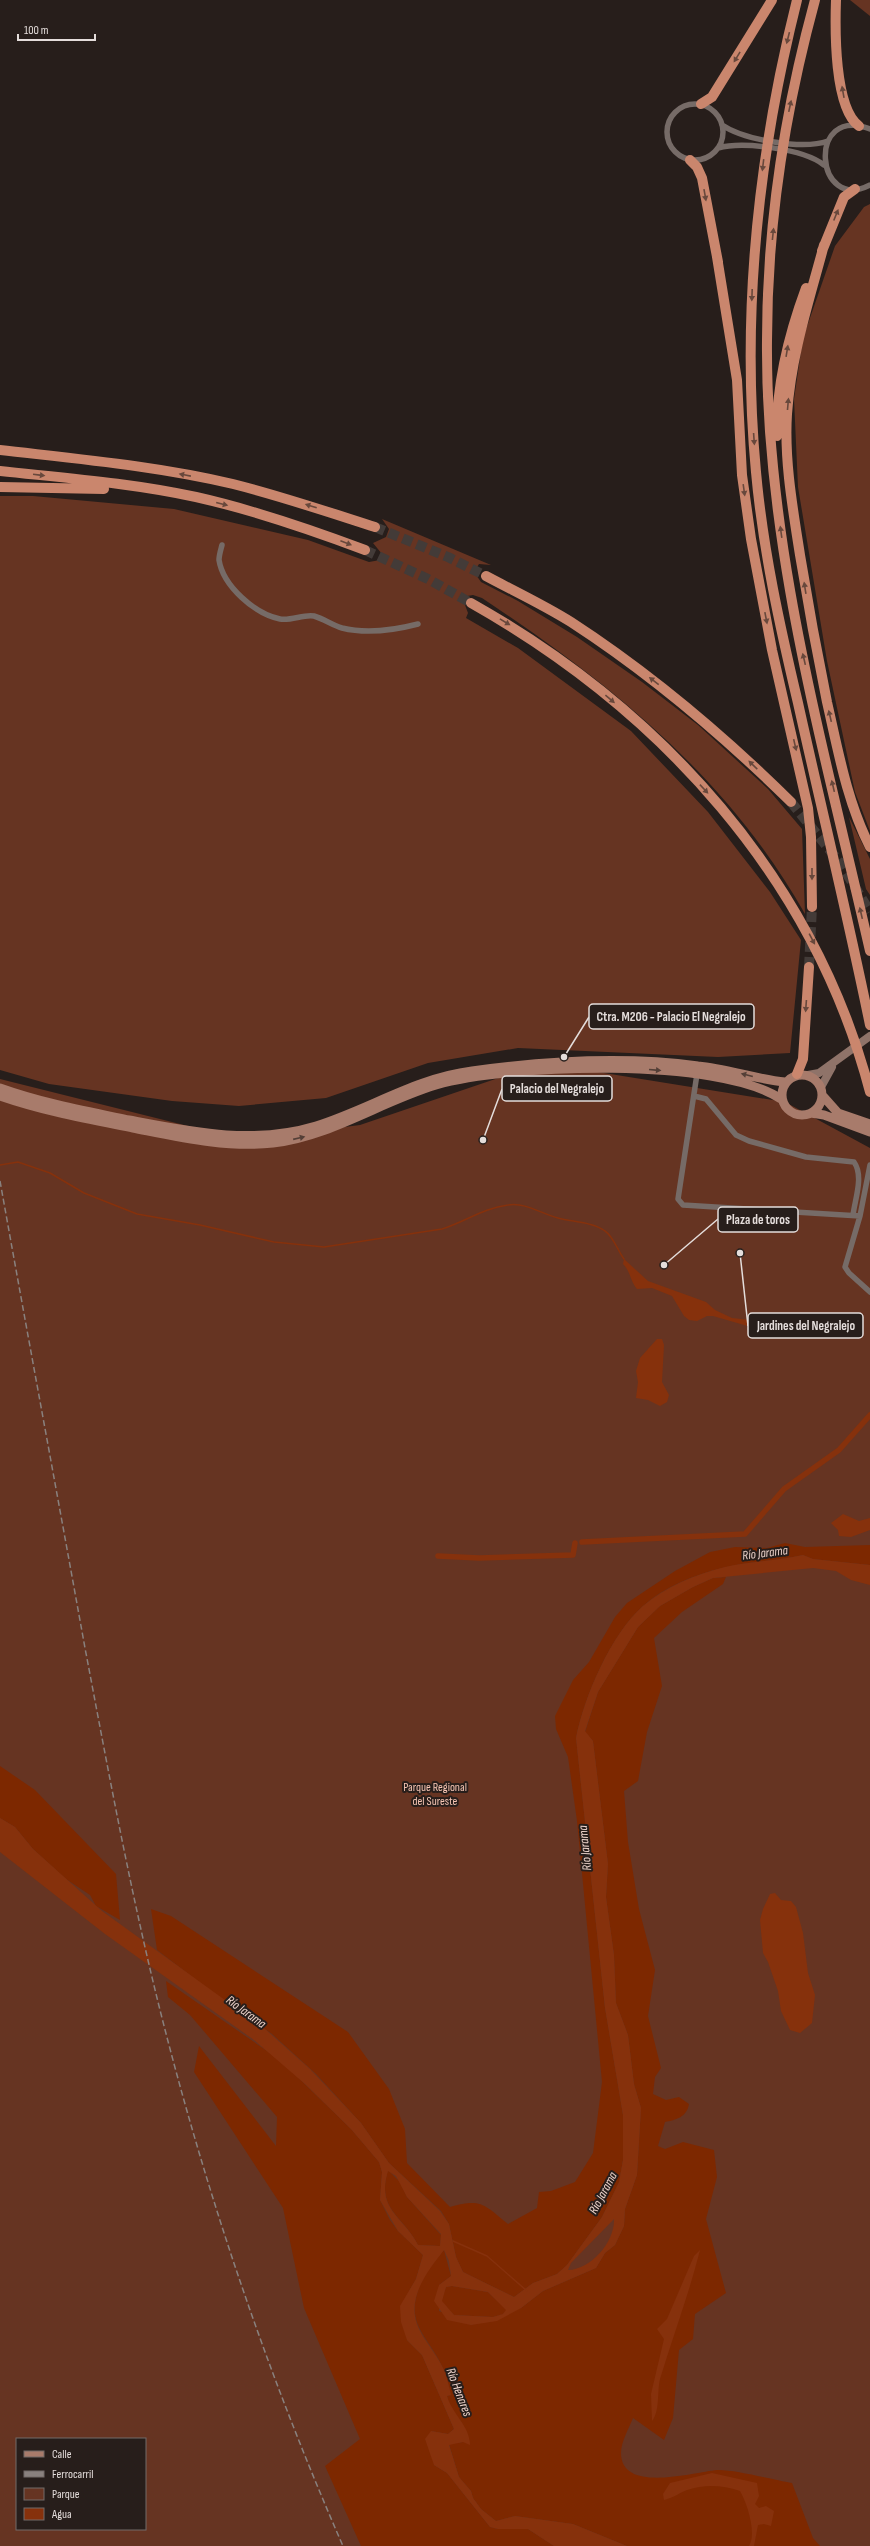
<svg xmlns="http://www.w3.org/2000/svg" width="870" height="2546" font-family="'Sofia Sans Condensed',sans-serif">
<rect width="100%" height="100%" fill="#271e1b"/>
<path fill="#663422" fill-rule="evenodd" d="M850,0h20v16z
M870,204v627l-15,-39 -28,-131 -29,-174 -4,-88 9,-61 32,-92 29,-39z
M0,496h33l141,13 134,31 61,22 11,-2 2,-6 -9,-11 13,-6 3,-8 -7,-10 109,46 -12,-1 -5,8 7,10 37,19 59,36 65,45 56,43 70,64 34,40 3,85c-78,-138 -194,-230 -323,-316l-9,-3 -11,2 6,16 -2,5 52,30 113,83 77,81 62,80 31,48 -11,113 -72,4 -200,-9 -90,15 -102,35 -87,8 -67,-5 -123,-17 -49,-14z
M849,817l21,42v36l-4,-6z
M542,1063l243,39 85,46v1398h-870v-1467l244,61 116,-15zM17,2439h128v90h-128z"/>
<path fill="#7d2800" d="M785,1543l20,4 65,-2v20l-57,-6 -10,-4c-27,6 -55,6 -81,13 -28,7 -58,19 -79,38 -32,28 -59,91 -67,132l29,270 18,107v45l-4,22 -17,35 -35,48 -10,9 -24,9 -19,14 -51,-25 -7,-15 -7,-33 -8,-13 -52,-48 -28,-40 -45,-49 -44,-40 -52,-36 -63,-48 -6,-41 20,7 177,116 41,57 16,40 2,34 43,44c32,-9 34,-2 58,17l29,-16 2,-16 12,-1 24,-9 18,-29 9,-71 -25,-261 -9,-64 -12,-28 -1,-13 18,-36 16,-18 26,-45 12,-14 48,-32 35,-19 25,-5 32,1z
M726,1577l-3,7 -41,28 -28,26 8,48 -15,46 -9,49 -14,10 4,51 11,67 16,61 -7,46 13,52 -6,9 -2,17 13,6 13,-3 10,7c-2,13 -13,16 -24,18l-7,24 7,3 18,-7 31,8 3,27 -11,42 20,74 -31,21 -2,25 -14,11 -6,68 -9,22 -31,-22c-4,10 -12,24 -12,35 0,41 73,19 96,17 16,-1 57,10 75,13l21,55 7,8h-193l-54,-22 -58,-8 -19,5 -15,-12 -8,-11 -2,-7 -12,-14 -10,-33 14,-2 -1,-19 -12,-16 -3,-11 4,-1c-3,-9 -4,-19 -8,-27 -15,-33 -39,-43 -23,-83 5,-13 16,-25 24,-35l7,26 -12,9v26l32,14 50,-17 22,-17 53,-23 9,-15 10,-8 9,-19 1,-17 12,-34 4,-67 -7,-24 -6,-49 -12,-32 -2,-48 -8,-58 2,-33 -15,-123 -8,-9 13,-40 40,-65 22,-21 33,-19 20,-9z
M0,1766l35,24 81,84 4,46 -24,-14 -6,-11 -24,-16 -33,-30 -18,-22 -15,-9z
M166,1981l114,79 71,69 28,33 3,10 -2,28 10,20 8,11 25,24 -7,24 -7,12 -2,49 15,15 32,74 -6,5 -17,-3 3,34 13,8 43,54 8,2h30l26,17h-193l-36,-80 35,-27 -56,-131 -21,-100 -89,-136 5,-26 77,100 1,-29 -87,-102 -22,-18z
M388,2170l12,12 7,15 34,38 -1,11 -22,-1c-15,-30 -42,-35 -30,-75z
M452,2286l36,6 19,18 -4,4 -10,3 -39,-2 -13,-14 5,-14z"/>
<path fill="#86310c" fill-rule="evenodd" d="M624,1259l24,22 58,21 9,8 17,8 27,3 16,-8 6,7h9l1,5 -33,4 -45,-13h-6l-10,5 -8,-1 -5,-4 -12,-20 -20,-8 -15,1c-7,-8 -6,-17 -14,-25z
M657,1339h5l2,6 -2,37 7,13 -2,7 -7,4 -12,-6 -12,-2 2,-16 -2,-11 4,-13z
M843,1514l16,7 11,-3v12l-19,7 -12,-1 -1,-6 -7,-7z
M803,1555l10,4 57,6v20l-19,-5 -15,-9 -23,-3 -100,10 -20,9 -33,19 -22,21 -40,65 -13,39 8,10 15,123 -2,33 8,58 2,48 12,32 6,49 7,24 -4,67 -12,34 -1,17 -9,19 -10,8 -9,15 -53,23 -22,17 -24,13 -26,4 -24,-5 -13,-19 5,-16 12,-9 -2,-15 -5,-11c-18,23 -39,50 -25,79 7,14 18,26 24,39 4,9 6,18 8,27l-4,1c5,18 23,30 23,49l-7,-3 -14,3 10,32 12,14 2,7 8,11 15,12 19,-5 58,8 54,22h-73l-26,-17h-30l-8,-2 -43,-54 -13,-8 -9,-26 6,-8 17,3 6,-5 -32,-74 -15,-15 -6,-18 -1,-16 16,-27 7,-24 -25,-24 -18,-31 2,-28 -3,-10 -28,-33 -46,-45 -51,-44 -149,-106 -105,-82v-34l15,9 18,22 69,62 163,118 45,40 51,54 28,40 51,48 9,13 7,33 7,15 51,25 19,-14 24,-9 10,-9 35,-48 17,-35 4,-22v-45l-18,-107 -29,-270c8,-41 35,-104 67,-132 22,-19 53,-32 82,-39 25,-6 52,-6 78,-12zM388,2171l8,5 11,21 34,37 -1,12 -22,-1c-15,-29 -42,-35 -30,-74zM614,2219c1,22 -22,50 -46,51l3,-7zM452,2286l36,6 18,18 -3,4 -10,3 -39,-2 -12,-14 4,-14z
M775,1893l6,7 10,1 5,6 7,26 5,40 7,22 -3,28 -12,10 -10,-3 -9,-19 -3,-20 -10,-29 -5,-9 -3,-33 3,-11 7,-15z
M700,2250c-11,44 -27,86 -40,129 -3,12 0,33 -8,42l-1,-27 13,-55 -7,-10 10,-10 27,-63z
M712,2473l45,10 2,13 -4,8 4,4 7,-2 8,5 -3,15 -7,-2 -6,1 -4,21h-5c8,-13 -2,-43 -9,-55 -18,-6 -35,-7 -53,-1 -8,3 -14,8 -23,10l-1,-6 7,-11z"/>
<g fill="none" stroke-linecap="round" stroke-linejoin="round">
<path stroke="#86310c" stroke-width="1.5" d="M0,1165l18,-3 32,11 34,20 53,21 63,11 74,17 50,5 118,-18c23,-7 41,-21 66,-24 17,-3 34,9 50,13 15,4 35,4 47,13 8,5 13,20 19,28
M453,2241l34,15 40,35"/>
<path stroke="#86310c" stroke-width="5.5" d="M582,1542l163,-8 39,-45 55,-39 31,-35
M438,1556l41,2 94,-3 2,-12"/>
<path stroke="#433b38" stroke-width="10" stroke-dasharray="10 5" stroke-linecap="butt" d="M375,527l73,30 38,19
M365,550l63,29 43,24
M791,802l50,62 29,48
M809,967l3,-60"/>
<path stroke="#766b67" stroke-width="5.5" d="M667 132a28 28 0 1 1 56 0a28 28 0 1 1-56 0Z
M722,125c22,15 81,25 106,16
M870,129c-64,-25 -55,85 0,56
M718,148c25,-7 86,1 106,17
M222,545c-1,4 -3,10 -3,15 4,26 36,54 61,59 11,2 24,-5 34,-3 10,3 18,9 28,12 24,6 53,2 76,-4
M697,1074l-19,125 5,6 177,11 10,-51
M694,1096l12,3 30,36 13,6 57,16 48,5c10,14 1,37 -1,53
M860,1216l-15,51 4,6 21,19"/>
<path stroke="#8f7369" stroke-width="8" d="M808,1075l11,-2 51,-37
M821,1087l11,-20"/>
<path stroke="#a87b6b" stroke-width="9" d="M782 1095a20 20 0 1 1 40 0a20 20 0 1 1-40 0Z
M0,1088c42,15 85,23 129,32 63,12 124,25 187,6 54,-17 100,-48 156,-55 73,-10 152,-15 226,-5 29,3 58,13 87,16
M822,1095l16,18 32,11
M0,1096c43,15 88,23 133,32 46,9 93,20 140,15 58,-7 107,-41 163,-58 73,-21 282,-28 345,14
M811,1113l13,2 46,17"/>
<path stroke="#ca866d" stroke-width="10" d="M797,0c-39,155 -56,312 -41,472 7,78 24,155 42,231 24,108 50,214 72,322
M815,0c-30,110 -48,226 -48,340 -2,207 58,411 103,611
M836,0c-1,29 -2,108 23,126
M701,104l11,-7 60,-97
M690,160l7,7 5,11 16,84
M824,245c-15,56 -33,110 -37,169 -3,46 6,96 13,141 8,49 17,98 27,147 11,48 20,100 43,145
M822,251l22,-54 11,-8
M717,257l20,123 5,95 9,64 21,111 36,158 3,29 1,70
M777,436c-1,-51 12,-102 29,-148
M0,450c78,9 157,16 233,34 48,12 95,28 142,43
M0,471c65,7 132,12 196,26 58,13 113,32 169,53
M0,487l104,2
M486,576c28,15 58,29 85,46 80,52 152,113 220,180
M471,603c191,108 343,275 399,489
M797,1074l6,-15 6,-92"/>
<path stroke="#89817e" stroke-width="1.5" stroke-dasharray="6 3" stroke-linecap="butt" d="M0,1181c28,156 57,312 85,467 23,121 45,242 75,362 46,183 107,363 183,536"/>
</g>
<defs><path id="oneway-solid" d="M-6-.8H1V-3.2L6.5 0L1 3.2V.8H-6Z"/></defs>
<g fill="#68483c">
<use href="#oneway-solid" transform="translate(788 38) rotate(104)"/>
<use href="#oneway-solid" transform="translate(737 57) rotate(121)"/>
<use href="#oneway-solid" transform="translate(843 92) rotate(-100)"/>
<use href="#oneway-solid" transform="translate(790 106) rotate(-78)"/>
<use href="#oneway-solid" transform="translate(763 165) rotate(97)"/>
<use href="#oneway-solid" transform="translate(705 195) rotate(80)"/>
<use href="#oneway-solid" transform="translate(836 215) rotate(-68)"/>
<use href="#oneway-solid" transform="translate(773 234) rotate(-84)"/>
<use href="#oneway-solid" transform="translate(752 295) rotate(92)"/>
<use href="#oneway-solid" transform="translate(787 351) rotate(-81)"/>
<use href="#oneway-solid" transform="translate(788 404) rotate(-85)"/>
<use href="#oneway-solid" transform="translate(754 439) rotate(86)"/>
<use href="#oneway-solid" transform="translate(39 475) rotate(7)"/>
<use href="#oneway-solid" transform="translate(185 475) rotate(-169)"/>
<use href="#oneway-solid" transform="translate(744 490) rotate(82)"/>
<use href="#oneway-solid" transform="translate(222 504) rotate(14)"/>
<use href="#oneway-solid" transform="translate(311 506) rotate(-162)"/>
<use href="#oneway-solid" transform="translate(781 532) rotate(-98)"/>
<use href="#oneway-solid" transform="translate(346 543) rotate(21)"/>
<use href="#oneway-solid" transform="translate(805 588) rotate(-99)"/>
<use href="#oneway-solid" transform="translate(766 618) rotate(79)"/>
<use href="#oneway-solid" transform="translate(505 622) rotate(31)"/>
<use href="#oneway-solid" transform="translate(804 659) rotate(-103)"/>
<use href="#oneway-solid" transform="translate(654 681) rotate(-142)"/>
<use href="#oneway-solid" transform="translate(610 699) rotate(40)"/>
<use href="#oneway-solid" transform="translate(830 716) rotate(-103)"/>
<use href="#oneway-solid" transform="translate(795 745) rotate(77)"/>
<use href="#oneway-solid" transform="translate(753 765) rotate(-136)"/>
<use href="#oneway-solid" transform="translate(833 786) rotate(-103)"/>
<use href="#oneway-solid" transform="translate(704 789) rotate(47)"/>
<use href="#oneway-solid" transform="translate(812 874) rotate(90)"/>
<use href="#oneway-solid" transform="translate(861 913) rotate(-103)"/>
<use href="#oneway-solid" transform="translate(812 939) rotate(62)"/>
<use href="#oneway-solid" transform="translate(806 1006) rotate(94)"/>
</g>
<g fill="#543f37">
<use href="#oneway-solid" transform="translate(655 1070) rotate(5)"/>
<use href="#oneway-solid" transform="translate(747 1075) rotate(-166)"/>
<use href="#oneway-solid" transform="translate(299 1138) rotate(-13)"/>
</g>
<g text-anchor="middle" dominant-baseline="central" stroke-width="4" stroke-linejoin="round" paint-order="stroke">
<g font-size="12" fill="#f8c7b5" stroke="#271e1b">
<text x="435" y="1787">Parque Regional<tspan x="435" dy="14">del Sureste</tspan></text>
</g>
<g font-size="13" font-style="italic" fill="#edd4cb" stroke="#271e1b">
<text transform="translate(765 1553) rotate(-7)">Río Jarama</text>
<text transform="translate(585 1848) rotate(-96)">Río Jarama</text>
<text transform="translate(246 2012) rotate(36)">Río Jarama</text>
<text transform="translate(603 2193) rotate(-62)">Río Jarama</text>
<text transform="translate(459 2392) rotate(69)">Río Henares</text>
</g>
</g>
<path fill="none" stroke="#e4dddb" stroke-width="1.5" d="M564 1057L589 1017M483 1140L502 1089M664 1265L718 1219M740 1253L748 1326"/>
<g fill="#e4dddb" stroke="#271e1b" stroke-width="1.5">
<circle cx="564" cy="1057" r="4"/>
<circle cx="483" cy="1140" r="4"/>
<circle cx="664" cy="1265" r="4"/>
<circle cx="740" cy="1253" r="4"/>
</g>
<g fill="#271e1b" stroke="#e4dddb" stroke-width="1.5">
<rect x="589" y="1004" width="165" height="25" rx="4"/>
<rect x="502" y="1076" width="110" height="25" rx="4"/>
<rect x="718" y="1207" width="80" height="25" rx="4"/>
<rect x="748" y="1313" width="115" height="25" rx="4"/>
</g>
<g font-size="13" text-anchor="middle" font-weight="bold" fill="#e4dddb">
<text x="671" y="1021">Ctra. M206 - Palacio El Negralejo</text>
<text x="557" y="1093">Palacio del Negralejo</text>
<text x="758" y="1224">Plaza de toros</text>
<text x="806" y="1330">Jardines del Negralejo</text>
</g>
<rect x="16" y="2438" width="130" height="92" fill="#271e1b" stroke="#736a68"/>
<rect x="24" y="2451" width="20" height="6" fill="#a87b6b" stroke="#736a68"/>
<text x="52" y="2458" font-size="12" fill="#e4dddb">Calle</text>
<rect x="24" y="2471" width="20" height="6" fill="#89817e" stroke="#736a68"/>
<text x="52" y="2478" font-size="12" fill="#e4dddb">Ferrocarril</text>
<rect x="24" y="2488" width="20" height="12" fill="#663422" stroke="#736a68"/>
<text x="52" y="2498" font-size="12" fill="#e4dddb">Parque</text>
<rect x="24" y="2508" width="20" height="12" fill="#86310c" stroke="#736a68"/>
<text x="52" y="2518" font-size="12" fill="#e4dddb">Agua</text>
<path d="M18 34v6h77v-6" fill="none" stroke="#e4dddb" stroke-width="2"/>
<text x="24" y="34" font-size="12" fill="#e4dddb" stroke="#271e1b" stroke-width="3" paint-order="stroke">100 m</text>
</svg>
